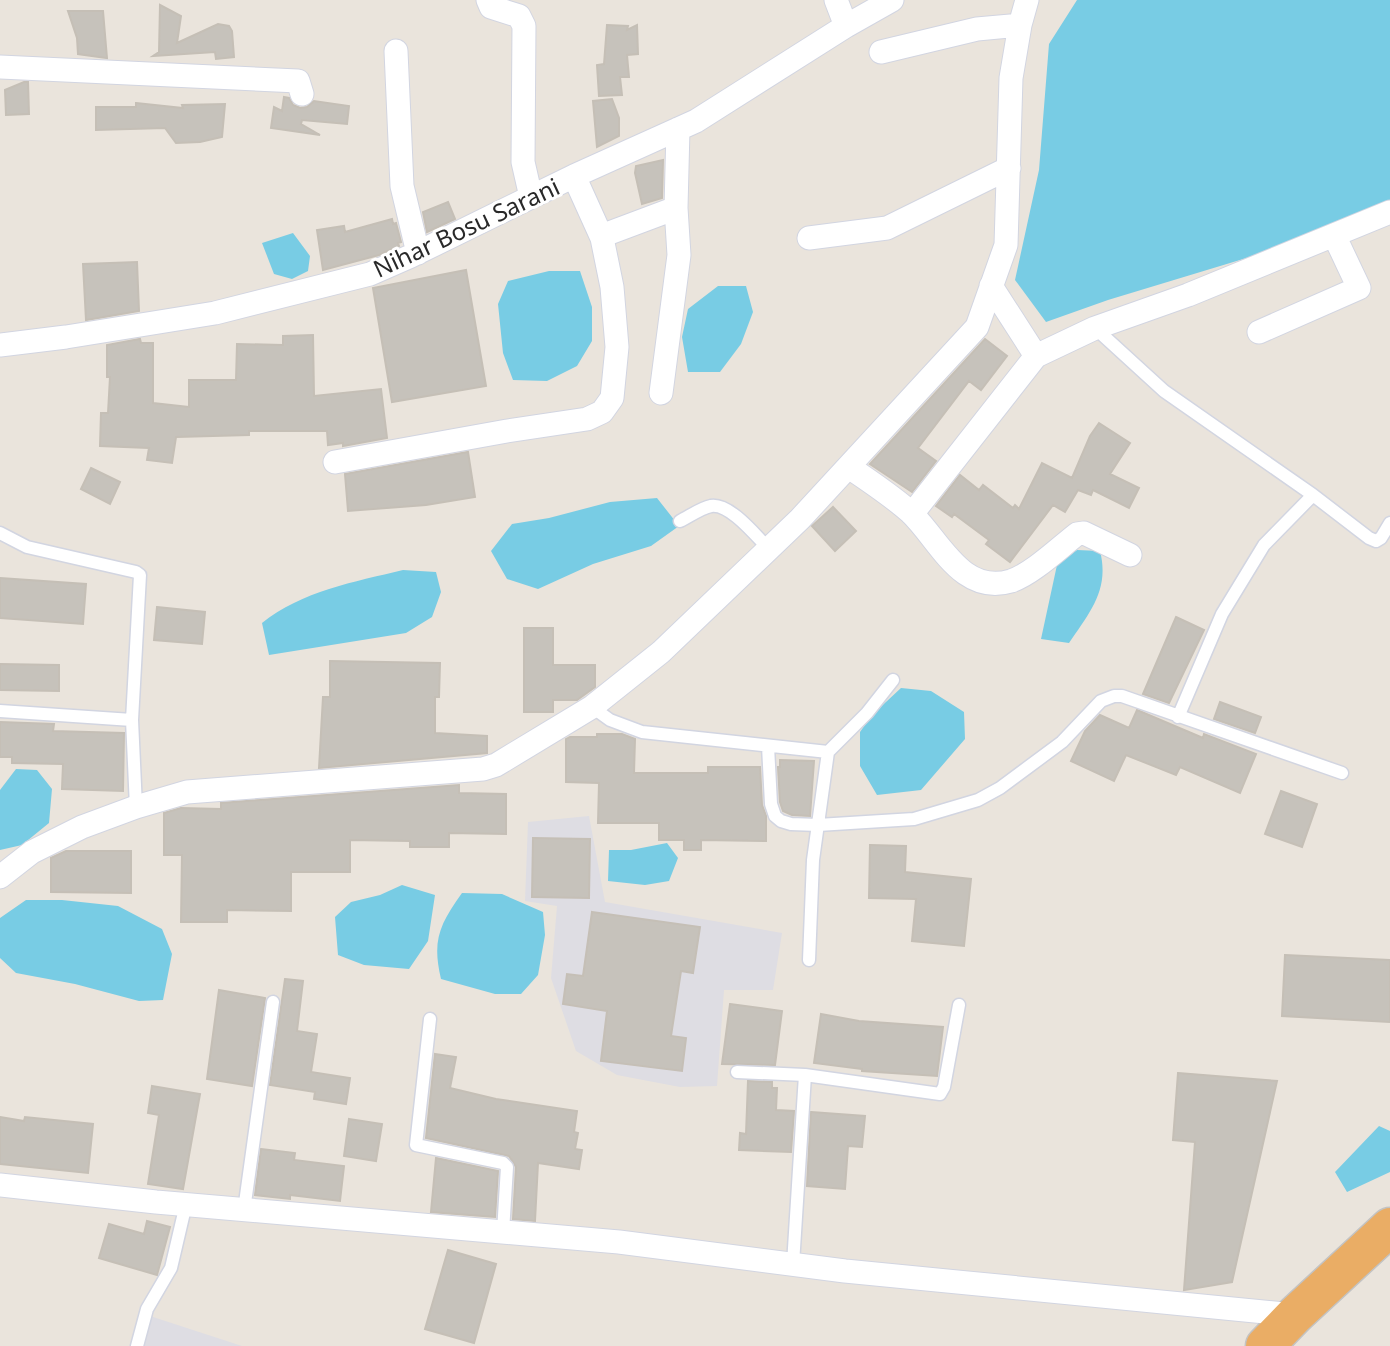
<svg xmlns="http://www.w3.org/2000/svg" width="1390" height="1346" font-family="'Noto Sans',sans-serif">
<rect width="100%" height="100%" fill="#eae4dc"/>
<path fill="#dedde3" d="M589,816l16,86 177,31 -9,57h-49l-7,96 -37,1 -63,-12 -41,-24 -25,-73 6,-72 -32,-5 3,-79z
M150,1316l92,30h-100z"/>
<path fill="#78cce4" d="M1077,0h313v205l-94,38 -188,57 -62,22 -31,-42 24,-110 10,-126z
M293,233l17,23 -2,15 -16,8 -18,-5 -12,-31z
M549,271h31l12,36v34l-15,25 -30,15 -34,-1 -10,-27 -5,-49 10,-23z
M718,286h28l7,26 -12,32 -21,28h-32l-6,-35 6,-28z
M657,498l22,28 -28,20 -58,18 -55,25 -31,-10 -16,-28 21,-27 37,-6 61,-16z
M1077,550l23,1c10,39 -11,62 -31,92l-28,-4 16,-74z
M403,570l33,2 5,20 -9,25 -26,16 -137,22 -7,-32c40,-32 92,-41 141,-53z
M901,688l30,3 33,21 1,27 -44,51 -44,5 -17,-29v-34l12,-17z
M16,769l21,1 15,19 -3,34 -27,22 -22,5v-60z
M667,843l11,15 -9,23 -24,4 -37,-4 1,-31h22z
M402,885l33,10 -7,46 -19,28 -45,-4 -26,-10 -3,-38 16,-15 29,-7z
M462,893l40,1 41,18 2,23 -7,40 -17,19h-26l-54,-15c-9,-38 -2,-54 21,-86z
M26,900h36l56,6 44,23 10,25 -9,46 -24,1 -64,-17 -59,-11 -16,-15v-40z
M1379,1126l11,5v41l-43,20 -12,-20z"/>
<path fill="#c6c2bb" stroke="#c5bfb6" stroke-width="2" d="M160,5l21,11 -4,27 41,-19 11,2 3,5 2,26 -18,2 -1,-7 -62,4 6,-4z
M68,11h35l4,47 -29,-4 -1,-16z
M607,25l21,1 -1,4 10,-5 1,29 -11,1 2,22h-9l2,18 -23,1 -2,-31 7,-1z
M24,82h4l1,32 -23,1 -1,-25z
M284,97l5,1 4,7 7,3 7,-1 7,-6 35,5 -2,18 -45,-4 -1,4 19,11 -49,-7 3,-21 8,4z
M612,99l7,19v18l-22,11 -4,-46z
M136,103l47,5 -1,-3 43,-1 -3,33 -22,5 -24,1 -11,-15 -69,2v-23h40z
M663,160l-1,38 -20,6 -7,-31 1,-7z
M448,202l7,17 -28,13 -4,-20z
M392,219l1,5 3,-1 5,19 -3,1 1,3 -20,9 -56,15 -6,-40 27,-4 1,6z
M137,262l2,49 -53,9 -3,-56z
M466,270l20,116 -94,16 -19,-114z
M313,335l1,61 67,-7 6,49 -44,8v-3l-15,2 -1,-14h-78v4l-73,2 -4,26 -25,-3 2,-12 -49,-2 1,-33h7l2,-36h-3v-32l33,-6 1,4h12v60l36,4v-27h47l1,-36 46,1v-9z
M985,339l22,17 -26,34 -12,-9 -51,67 18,13 -24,31 -42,-28z
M1099,423l31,20 -20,31 29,14 -10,20 -36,-18 -2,5 -13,-5 -13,22 -12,-7 -43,57 -24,-18 3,-4 -35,-26 -2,3 -16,-11 24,-31 19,15 4,-5 30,23 2,-3 4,4 23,-46 30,15 18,-42z
M468,452l7,45 -49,8 -78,6 -3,-37z
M91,468l29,14 -10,22 -29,-15z
M833,507l23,24 -21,20 -23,-25z
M0,578l86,6 -3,40 -83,-6z
M157,607l48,5 -3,32 -48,-4z
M1176,617l28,13 -35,73 -26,-9z
M524,628h29v37h42v22l-18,13h-24v12h-29z
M330,661l110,2 -1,34h-4v36l52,3v17l-168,15 4,-71h7z
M0,664l59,1v26l-59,-1z
M1220,702l41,15 -6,16 -41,-14z
M1137,710l66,28 1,-4 52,20 -16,39 -60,-26 -4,8 -50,-20 -12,26 -43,-20 14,-30 15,-16 29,13z
M0,722l54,2 -1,7 71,2 -1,58 -61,-2 1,-25 -51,-1v-6h-12z
M597,734h25l13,5 -1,34h74v-6h52l2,38 4,11v25l-65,-1v10h-17v-10h-25v-17h-61l1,-40 -33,-1v-43l4,-2h27z
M780,760l34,1 -4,55 -18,-1 -9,-4 -3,-9 -2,-35h2z
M459,785v8l47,1v40l-57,-1v14h-39v-6l-60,-1v32h-59v39l-64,-1v12h-46l1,-67h-18v-42l17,-5 40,1v-6z
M1281,791l36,13 -15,43 -37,-13z
M533,838l57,1 -1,59 -57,-1z
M870,845l36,1 -1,26 66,7 -7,67 -52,-5 4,-42 -47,-1z
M66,851h65v42l-80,-1v-34z
M592,912l108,15 -7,46 -12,-2 -10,65 15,2 -4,33 -81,-10 6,-50 -44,-7 4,-30 16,2z
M1285,955l105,5v62l-108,-6z
M285,979l18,2 -6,50 20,3 -6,38 39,6 -4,26 -32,-5 1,-7 -45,-7z
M219,990l46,8 -13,88 -45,-7z
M730,1004l52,7 -7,54 -53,-1z
M821,1014l38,7 84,6 -6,49 -75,-5v-2l-48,-6z
M435,1054l21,3 -6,31 46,11 81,12 -3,21 4,1 -3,16 7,1 -3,19 -41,-6 -3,58 -22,-2 3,-52 -7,-11 -83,-18z
M1178,1073l99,8 -45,201 -48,8 11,-148 -22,-2z
M748,1081l24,1v6h5l-1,22 18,1 -3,41 -52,-2 1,-17 6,1z
M152,1086l48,8 -17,95 -35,-5 11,-69 -11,-2z
M811,1112l54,4 -3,31 -14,-1 -3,43 -38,-3z
M0,1117l24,4 1,-4 68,7 -5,49 -88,-9z
M349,1119l33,5 -6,37 -32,-5z
M261,1149l34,4 -1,7 50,6 -4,35 -50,-6v4l-35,-4z
M436,1158l62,13 -3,46 -64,-5z
M147,1221l23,6 -13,48 -58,-17 10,-34 35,10z
M448,1250l48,14 -22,79 -49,-14z"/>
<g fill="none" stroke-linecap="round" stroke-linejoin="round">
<g stroke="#d2d5e1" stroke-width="15">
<path id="service" d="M1095,328l69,63 149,104 56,43 7,3 5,-3 9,-15
M680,521c10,-5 21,-13 31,-15 19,-3 45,30 58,43
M0,533l27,14 109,25 4,3 -8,145 4,87
M592,707l18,13 32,12 186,20 39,-39 26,-33
M0,711l132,9
M1178,717l44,-103 42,-69 49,-50
M768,746l3,58 4,12 6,5 10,3 27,1 96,-6 64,-19 22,-12 62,-46 39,-41 13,-5h8l220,77
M809,960l4,-100 15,-108
M430,1019l-14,126 87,18 4,4 -4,65
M737,1072l68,3 135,19 4,-7 15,-82
M244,1210l29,-208
M793,1264l12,-189
M137,1346l10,-37 24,-41 15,-64"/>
</g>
<g stroke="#d2d5e1" stroke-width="25">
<path id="minor" d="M488,0l3,7 28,9 5,10 -1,136 8,35
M836,0l10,26
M396,51l6,135 16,67
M881,52l96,-23 43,-4
M0,67l298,14 4,13
M574,176l28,62
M809,238l78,-10 122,-60
M991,286l45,70
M1259,332l100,-44 -25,-53
M0,345l66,-8 149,-24 155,-39 41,-18 163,-80 122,-55 150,-95 46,-26
M661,393l18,-138 -3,-47
M335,462l172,-31 80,-12 15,-7 10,-14 5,-51 -5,-60 -10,-49 2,-3 72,-27 2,-79
M849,467c20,14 42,28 61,45 29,27 51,84 101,69 21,-7 48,-33 66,-47l7,-1 46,22
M912,514l124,-158 59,-28 93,-33 202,-83
M0,877l32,-25 50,-25 54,-20 51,-15 296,-23 13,-4 96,-58 69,-55 139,-133 177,-192 29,-82 5,-167 9,-53 7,-25
M0,1185l156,17 463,40 226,29 450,44"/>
</g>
<g stroke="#c3c3c3" stroke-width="41">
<path id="trunk" d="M1265,1346l30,-31 95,-88"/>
</g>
<use href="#service" stroke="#fff" stroke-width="12"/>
<use href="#minor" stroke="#fff" stroke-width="23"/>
<use href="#trunk" stroke="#eaad65" stroke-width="38"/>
</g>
<g text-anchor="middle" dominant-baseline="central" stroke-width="6" stroke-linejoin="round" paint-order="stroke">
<g font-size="24" fill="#292929" stroke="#fff">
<text transform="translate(466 227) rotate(-25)">Nihar Bosu Sarani</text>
</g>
</g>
</svg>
